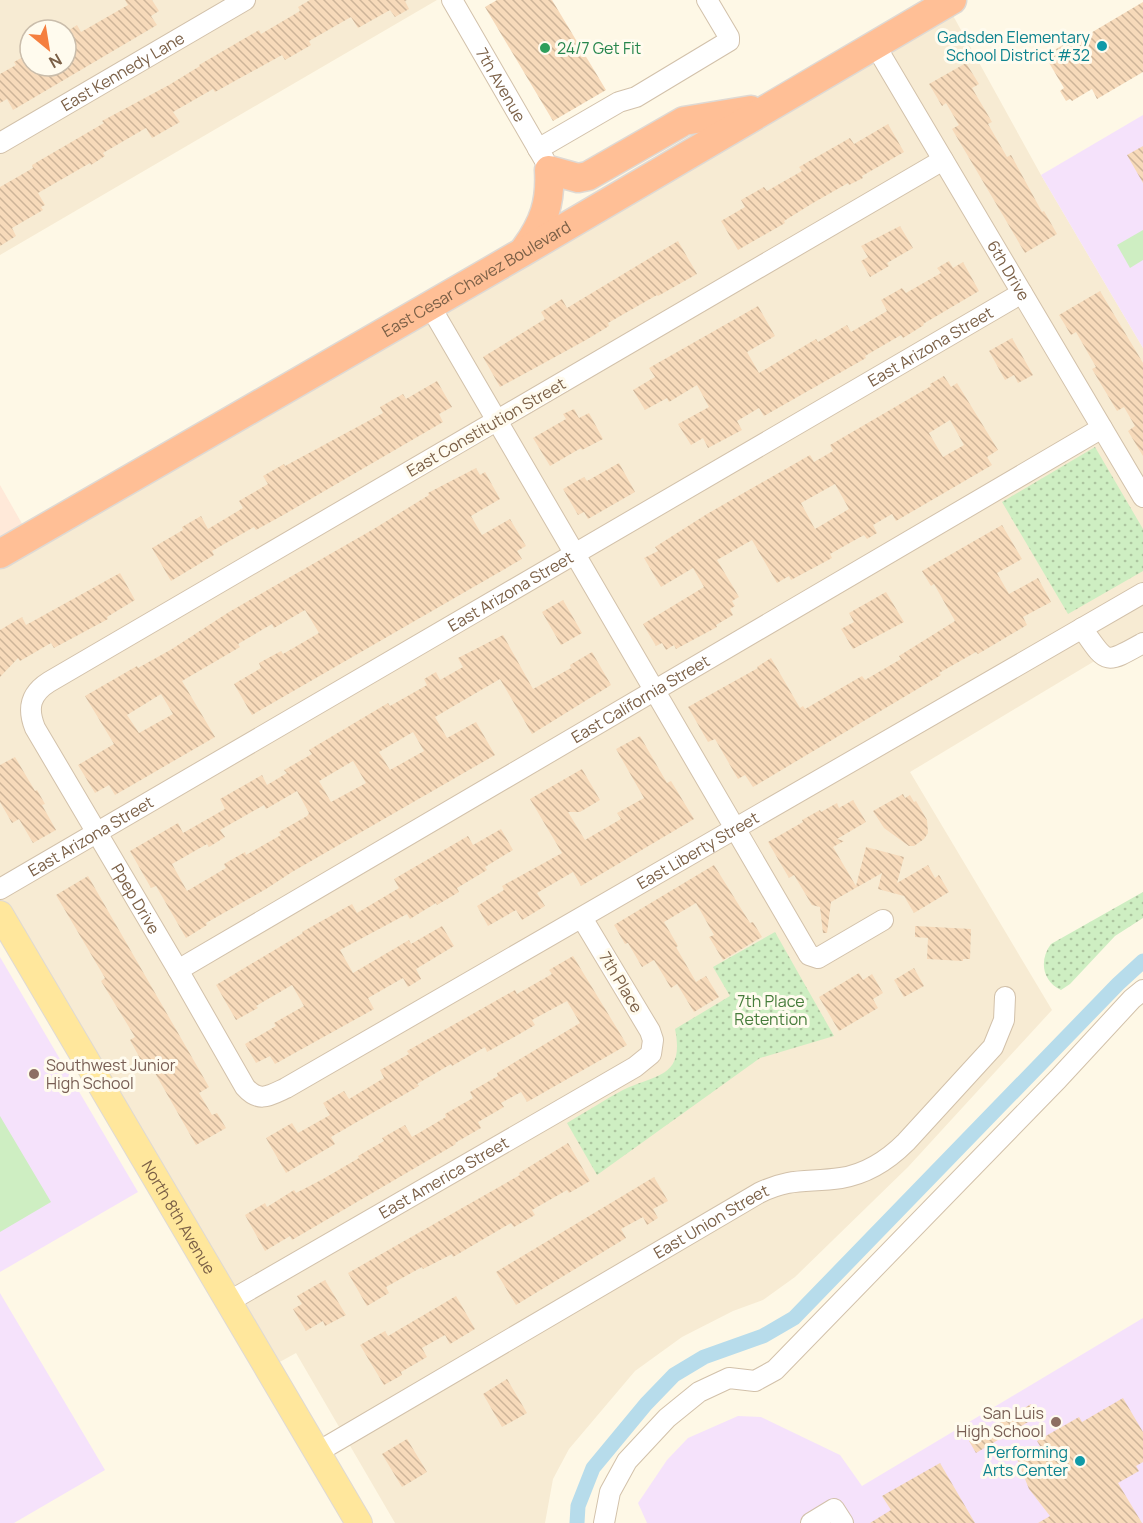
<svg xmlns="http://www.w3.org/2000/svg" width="1143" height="1523" font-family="Manrope,sans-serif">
<defs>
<pattern id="grass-dots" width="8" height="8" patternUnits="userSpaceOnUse" patternTransform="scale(1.5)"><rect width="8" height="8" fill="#ceeec2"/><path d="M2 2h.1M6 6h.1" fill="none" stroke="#acc49f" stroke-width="1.8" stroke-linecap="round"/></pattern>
<pattern id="building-back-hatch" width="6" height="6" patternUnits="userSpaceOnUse" patternTransform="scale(1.5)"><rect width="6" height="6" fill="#f7daba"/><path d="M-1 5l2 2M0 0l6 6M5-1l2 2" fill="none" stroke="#cdb499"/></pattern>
</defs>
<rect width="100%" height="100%" fill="#fef8e6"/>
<path fill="#f7ebd3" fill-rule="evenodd" d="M0,0h437l-437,255zM30,30h36v36h-36z
M945,1l96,174 102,173v284l-233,140 142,238 -144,157 -113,110 -32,23 -30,11 -51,26 -47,34 -66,78 -16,30 -8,44h-150l-99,-170 -29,16 -267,-455v-361z"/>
<path fill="#ffe9d9" d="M0,485l29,51 -29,17z"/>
<path fill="#f5e2fb" d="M1143,115v233l-102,-173z
M0,957l138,235 -138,80z
M0,1293l105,177 -91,53h-14z
M1143,1318v205h-496l-9,-20 29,-43 21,-22 50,-22 23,1 79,38 22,31z"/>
<path fill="url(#grass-dots)" d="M1095,447l48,82v42l-75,43 -66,-112z
M1143,892v26l-28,18 -45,48 -9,6c-19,-9 -22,-30 -10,-46z
M775,932l59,104 -74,22 -163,117 -30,-52c19,-11 37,-23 56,-33 33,-16 62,-12 52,-61l55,-33 -17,-29z"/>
<path fill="#ceeec2" d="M1143,230v30l-13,8 -13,-23z
M0,1116l51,86 -51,30z"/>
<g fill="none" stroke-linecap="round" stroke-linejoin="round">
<path stroke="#b7dceb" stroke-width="15" d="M577,1523l1,-17 15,-38 53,-64 28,-29 30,-18 59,-21 31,-18 324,-334 25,-23"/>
</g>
<path fill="url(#building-back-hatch)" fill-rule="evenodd" d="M125,0h27l7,11 -8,5 6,9 -144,85 -6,-11 -7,4v-29l16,-9 -2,-3 16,-9v13h36v-34l11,-7 4,7 47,-27z
M310,0h97l-2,1 4,8 -14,8 -5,-7 -32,18 -7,-11 -42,24 2,4 -26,15 -3,-5 -67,37 -2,-3 -40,23 7,10 -28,16 -6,-10 -43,25 2,3 -14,9 -1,-2 -52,30 7,12 -4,2 2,3 -31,18 4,8 -16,10v-59l33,-19 -1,-3 72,-42 -2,-2 67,-36 31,-19 -1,-1 60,-35 2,4 39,-23 -2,-4z
M497,0h55l54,90 -53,31 -68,-114z
M1143,2v70l-46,27 -5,-10 -20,12 -2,-2 -4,2 -6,-10 4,-3 -19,-32 37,-23 2,4z
M966,63l13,21 -7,4 20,34 -4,2 19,33 4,-2 31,57 2,-1 13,23 -32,19 -73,-124 7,-4 -13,-22 -4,3 -13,-22z
M888,124l16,28 -42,24 1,2 -14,7 -1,-2 -35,20 -29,18 1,2 -47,27 -17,-29 24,-14 -4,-7 23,-13 3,4 35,-20 -3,-4 51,-29 4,6z
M1143,146v37l-16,-28z
M900,226l13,22 -26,15 2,3 -19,11 -9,-16 7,-4 -7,-11z
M678,241l19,33 -39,22 -1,-1 -49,28 1,3 -23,14 -86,47 -17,-30 62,-38 -4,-7 21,-13 5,9z
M949,261l4,7 10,-6 16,29 -56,33 1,1 -21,13 -2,-3 -36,21 1,2 -102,58 -5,-8 -22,13 5,9 -34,18 -5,-10 -12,7 -13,-21 31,-17 -12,-22 -28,17 -2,-4 -22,12 -12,-20 22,-13 -6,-9 109,-62 17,30 -28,16 12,21 57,-34 2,3 29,-17 4,7 36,-21 -6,-11 21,-12 4,5 35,-20 -4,-5z
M1100,291l43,72v93l-15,-25 7,-5 -11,-19 -7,4 -25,-42 4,-2 -20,-35 -5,3 -12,-20z
M1012,338l21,37 -15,8 -4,-8 -9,5 -16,-29z
M944,376l7,11 6,-4 41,67 -11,7 5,8 -96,56 -4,-7 -19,11 4,8 -10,6 -3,-4 -34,19 2,4 -41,22 -2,-4 -12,7 -25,-43 -35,20 22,37 -7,4 3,5 -5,3 3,6 -17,10 1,2 -41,22 -2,-4 -8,5 -4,-7 -6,3 -13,-22 61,-37 -11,-19 -32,19 -17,-29 14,-7 -3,-4 52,-33 103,-59 4,7 19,-11 -3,-6 101,-59 -1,-2zM950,420l14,25 -21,12 -14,-24zM835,484l14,25 -34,20 -14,-26z
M437,381l15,26 -13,7 4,8 -158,92 -29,16 -2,-3 -42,24 2,4 -43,26 -19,-33 31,-18 -1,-3 19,-11 7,13 35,-21 -4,-7 29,-17 -5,-8 21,-12 1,2 98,-53 -3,-6 23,-13 3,5z
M574,409l5,9 10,-5 14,26 -21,11 -1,-2 -31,18 -17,-28 33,-19 -3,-5z
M619,463l16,29 -47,27 -4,-7 -6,3 -15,-26 21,-12 3,4z
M476,468l4,7 5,-3 15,27 -29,17 11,19 28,-16 16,27 -9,5 5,8 -270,156 -18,-31 27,-16 -2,-5 22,-12 2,3 36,-21 -14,-23 -31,18 -2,-4 -34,20 2,3 -58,34 33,56 -100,58 -6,-10 -14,8 -17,-28 36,-21 -29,-48 52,-30 1,2 34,-19 57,-37 143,-82 57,-35 -1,-2zM161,694l12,20 -34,19 -12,-18z
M1002,525l20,34 -25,14 12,21 29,-16 13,24 -28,15 4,8 -49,29 -2,-2 -37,21 2,2 -188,112 -8,-12 -7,4 -23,-40 -7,3 -20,-35 70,-39 -1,-1 14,-9 29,50 3,-2 2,3 57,-33 3,4 36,-21 -2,-3 56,-35 -21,-37 -3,2 -9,-15z
M120,573l15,27 -28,17 1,2 -54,29 -3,-5 -31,18 -2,-3 -18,19v-47l22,-13 4,8z
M886,592l18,30 -51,27 -12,-20 13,-7 -5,-9z
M563,600l19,33 -21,12 -19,-33z
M503,635l30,54 38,-21 -1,-3 22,-13 19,33 -79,49 -32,-55 -36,21 -29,17 12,21 29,-16 19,33 -203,117 -26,17 -60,34 1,2 -21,13 -30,-52 -5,2 -21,-37 48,-28 5,10 42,-24 -5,-10 42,-24 5,10 20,-12 -3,-3 28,-16 -3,-4 79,-47 2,3 37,-21 -3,-6 12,-7 4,8 23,-13 -5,-9zM413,732l11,19 -34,19 -11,-18zM353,761l13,22 -35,19 -12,-21zM297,791l12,22 -2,3 -28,16 2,3 -35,20 -1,-3 -21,12 2,4 -39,23 -15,-27 35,-20 2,3 16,-10 -5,-7 44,-25 2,4z
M640,736l27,47 4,-2 23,38 -113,67 -8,-14 -36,21 8,13 -23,14 -6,-10 -28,16 -11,-20 27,-16 -2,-4 60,-33 -32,-54 52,-30 18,31 -20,12h-12l17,28 36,-21 -4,-6 27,-15 -28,-49z
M15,757l20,34 2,-1 8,14 -3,1 14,25 -23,13 -14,-24 -7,4 -12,-21v-37z
M903,794l2,4 5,-3 4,7 2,-1 11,19 1,13 -4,6 -10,7h-5l-25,-18 -11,-17z
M853,800l13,22 -29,17 7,2 -11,6 23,39 10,-39 38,10 -7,26 31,-18 7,13 4,-3 10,17 -35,21 -10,-17 -26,-7 4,-16 -51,29 -4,31h-4l-3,-26 -8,-2 -18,-30 -5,3 -21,-36 35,-20 -1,-2 18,-10 1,2 16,-9 2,5z
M501,829l12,21 -28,17 2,3 -30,18 2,4 -22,13 -1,-2 -26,16 -3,-5 -67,36 13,23 56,-33 2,4 31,-18 12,20 -38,23 5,10 -13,8 -5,-9 -35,20 6,11 -99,55 -5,-8 -14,7 -11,-19 31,-18 -2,-3 30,-17 -12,-21 -36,21 2,2 -22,12 -20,-35 87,-52 -1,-1 50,-28 5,9 42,-25 -5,-9 74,-43 5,9z
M714,865l36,58 3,-1 9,15 -39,23 -14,-23 5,-2 -18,-32 -32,19 14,24 -2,1 20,35 10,-6 13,21 -25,15 -17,-28 -6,4 -17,-28 -12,7 -14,-24 -3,1 -11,-19z
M88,876l121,211 -10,6 13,22 5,-2 9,15 -30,17 -49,-86 -5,3 -12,-22 5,-3 -34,-56 4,-3 -49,-83z
M915,926l56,3 -1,30h-7v2l-36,-2 1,-21 -13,-1z
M573,956l54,89 -100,57 -6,-10 -20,11 3,4 -26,15 3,6 -26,15 1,1 -164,96 -2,-4 -25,15 -20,-36 20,-12 2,4 27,-17 2,3 27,-14 36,-21 -1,-2 26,-15 -2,-3 23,-13 7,12 34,-20 -1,-3 28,-16 -3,-6 28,-16 -1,-3 83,-50 -13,-22 -35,19 3,5 -19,11 -29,16 -2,-5 -33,19 -1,-2 -34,20 2,2 -88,51 4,7 -49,29 -20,-35 26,-15 6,10 32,-18 -7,-12 21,-12 5,8 35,-21 -4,-8 29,-16 -2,-3 108,-61 2,4 35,-20 -3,-4z
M914,968l10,18 -20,11 -10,-17z
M859,973l4,7 9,-6 11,19 -10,6 5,9 -39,23 -20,-34z
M568,1143l22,38 -21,12 -2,-3 -35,20 3,5 -21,12 -3,-4 -58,34 -1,-3 -29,15 -1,-2 -36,20 3,6 -22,13 -19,-33 172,-98 -1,-2z
M654,1177l14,24 -15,8 5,9 -11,7 -4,-8 -22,12 5,9 -110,67 -20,-33z
M325,1280l21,35 -21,11 -2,-5 -17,10 -13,-22 9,-5 -5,-8z
M456,1296l19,33 -25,15 -5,-9 -23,13 5,9 -26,15 1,3 -18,10 -24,-40 25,-14 3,5z
M507,1379l20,34 -25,14 -19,-33z
M1123,1398l20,34v30l-7,4 3,5 -21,12 24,40h-104l12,-7 -21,-27 -12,-30 23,-13 -3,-5 42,-24 3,5z
M1031,1404l7,12 -62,37 -7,-12z
M407,1439l20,33 -25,15 -20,-33z
M940,1463l35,60h-105l21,-13 -9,-14z"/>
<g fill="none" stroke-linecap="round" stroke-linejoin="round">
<g stroke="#d2c1aa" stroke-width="22">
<g id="minor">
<path id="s1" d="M452,0l92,159"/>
<path id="s2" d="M875,45l268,452"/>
<path id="s3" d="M0,143l245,-143"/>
<path d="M538,149l81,-47 17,-5 93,-56v-4l-22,-37"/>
<path id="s4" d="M943,160l-894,522c-19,12 -22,26 -14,46l143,242 67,117c14,16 24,9 41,1l857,-495"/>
<path d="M430,306l379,649 9,3 65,-38"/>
<path d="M1082,628c25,36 22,37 61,15"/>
<path id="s5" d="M0,889l1022,-596"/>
<path id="s6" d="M178,970l924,-542"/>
<path id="s7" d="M228,1302l407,-235 16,-13 2,-14 -3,-9 -68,-113"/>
<path id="s8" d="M316,1453l443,-260c33,-16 48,-10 82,-15 25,-4 48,-19 65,-36l87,-95 11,-27 1,-23"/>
<path d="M604,1523l6,-31 17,-31 40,-43 32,-26 30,-14 26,3 20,-11 283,-291 74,-80 11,-9"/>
<path d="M811,1523l23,-14 9,14"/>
</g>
</g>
<g stroke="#dfd9d3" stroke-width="28">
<g id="major">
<path id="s9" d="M0,914l359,609"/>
</g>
</g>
<g stroke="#dfd9d3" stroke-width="31">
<g id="highway">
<path d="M525,249c19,-26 26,-47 24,-79l29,8 10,-2 96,-55 67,-11"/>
<path id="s10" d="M0,554l523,-302 429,-252"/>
</g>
</g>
<use href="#minor" stroke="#fff" stroke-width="20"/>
<use href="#major" stroke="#ffe79c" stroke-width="26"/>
<use href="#highway" stroke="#ffbf96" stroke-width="28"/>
</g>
<g fill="#0f9aa8" stroke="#fffbee" stroke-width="2">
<circle cx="1102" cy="46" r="6"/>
<circle cx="1080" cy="1461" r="6"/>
</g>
<circle fill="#2e9e5b" stroke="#fffbee" stroke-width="2" cx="545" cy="48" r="6"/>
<g fill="#8d6e63" stroke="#fffbee" stroke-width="2">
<circle cx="34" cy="1074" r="6"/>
<circle cx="1056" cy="1422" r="6"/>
</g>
<g text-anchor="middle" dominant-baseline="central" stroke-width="6" stroke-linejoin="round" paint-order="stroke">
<g font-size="16" fill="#0d838f" stroke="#fffbee" text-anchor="end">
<text x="1090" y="37">Gadsden Elementary<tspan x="1090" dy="18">School District #32</tspan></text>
<text x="1068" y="1452">Performing<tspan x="1068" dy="18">Arts Center</tspan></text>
</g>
<g font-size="16" fill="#27864d" stroke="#fffbee" text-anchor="start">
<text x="557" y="48">24/7 Get Fit</text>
</g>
<g font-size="16" fill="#7b6047" stroke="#fffbee">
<text stroke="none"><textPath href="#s3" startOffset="142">East Kennedy Lane</textPath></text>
<text stroke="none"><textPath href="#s1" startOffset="98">7th Avenue</textPath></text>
<text stroke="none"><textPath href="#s2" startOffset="262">6th Drive</textPath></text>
<text stroke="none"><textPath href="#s10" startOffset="550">East Cesar Chavez Boulevard</textPath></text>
<text stroke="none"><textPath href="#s5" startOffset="1077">East Arizona Street</textPath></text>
<text transform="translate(486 427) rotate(-30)">East Constitution Street</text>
<text stroke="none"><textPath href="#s5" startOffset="591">East Arizona Street</textPath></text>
<text stroke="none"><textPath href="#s6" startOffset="536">East California Street</textPath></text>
<text stroke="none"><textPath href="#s5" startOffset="105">East Arizona Street</textPath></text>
<text stroke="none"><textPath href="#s4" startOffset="2026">East Liberty Street</textPath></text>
<text stroke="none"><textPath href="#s4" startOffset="1287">Ppep Drive</textPath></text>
<text transform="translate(621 982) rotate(59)">7th Place</text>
<text stroke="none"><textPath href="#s7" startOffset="249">East America Street</textPath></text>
<text stroke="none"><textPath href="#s9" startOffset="352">North 8th Avenue</textPath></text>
<text stroke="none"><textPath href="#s8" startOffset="458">East Union Street</textPath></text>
</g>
<g font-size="16" fill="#467c3b" stroke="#fffbee">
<text x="771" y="1001">7th Place<tspan x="771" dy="18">Retention</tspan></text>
</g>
<g font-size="16" fill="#785e54" stroke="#fffbee" text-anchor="start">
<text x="46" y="1065">Southwest Junior<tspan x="46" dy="18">High School</tspan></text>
<text x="1044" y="1413" text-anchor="end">San Luis<tspan x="1044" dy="18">High School</tspan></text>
</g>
</g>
<g transform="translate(48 48) rotate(150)"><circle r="28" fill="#fffbee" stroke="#cabdab" stroke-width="1.5"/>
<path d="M0-4.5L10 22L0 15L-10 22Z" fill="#f57f3f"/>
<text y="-9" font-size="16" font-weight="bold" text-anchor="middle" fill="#7b6047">N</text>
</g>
</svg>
